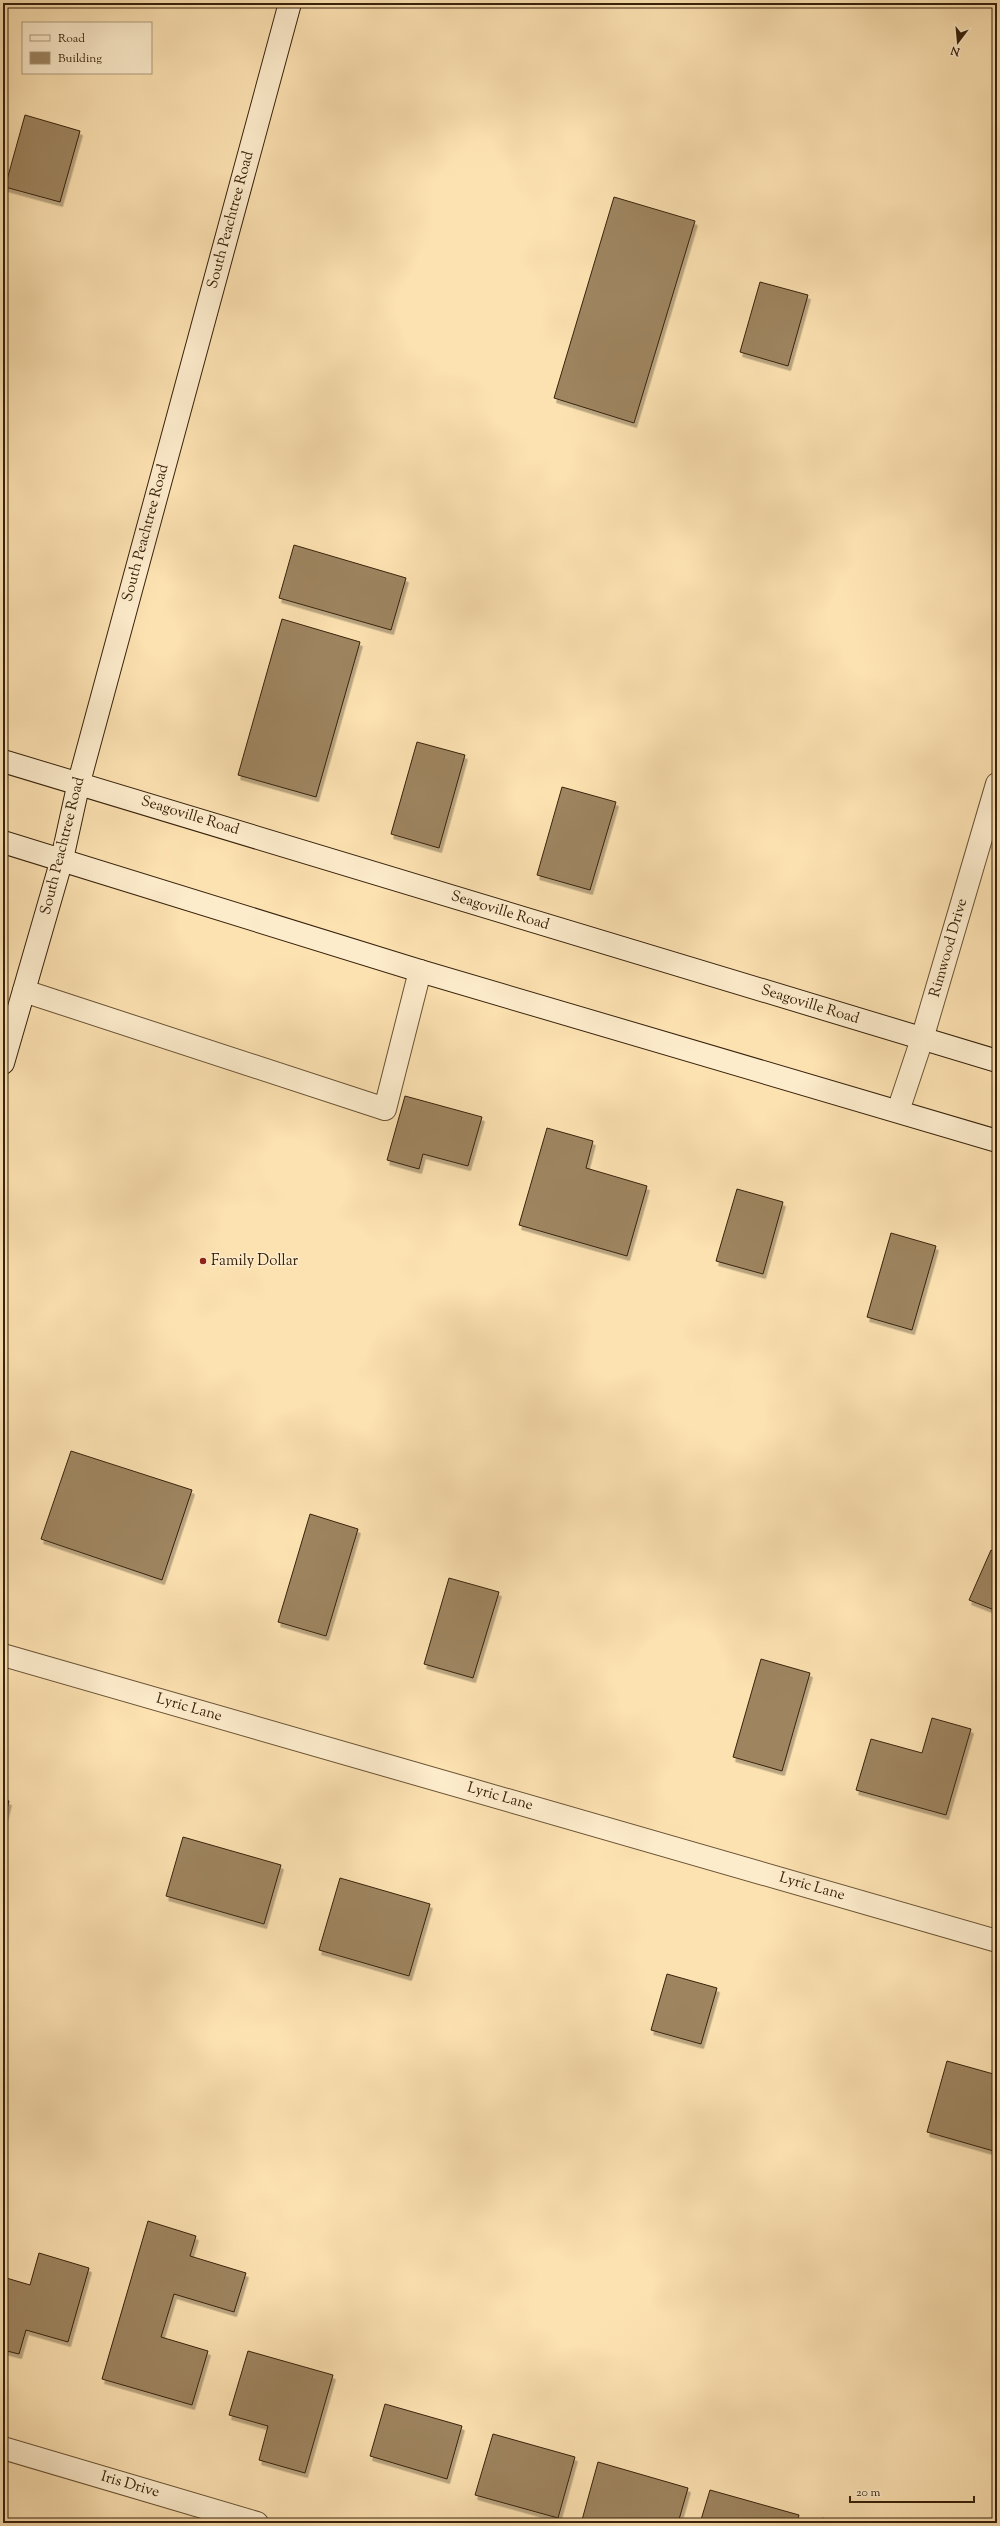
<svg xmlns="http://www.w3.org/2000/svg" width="1000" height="2526" font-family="'Sorts Mill Goudy',serif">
<defs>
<filter id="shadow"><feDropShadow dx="2.5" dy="4.5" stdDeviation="0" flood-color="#0004"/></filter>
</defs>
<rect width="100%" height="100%" fill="#fce1b1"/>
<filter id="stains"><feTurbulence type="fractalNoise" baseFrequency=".005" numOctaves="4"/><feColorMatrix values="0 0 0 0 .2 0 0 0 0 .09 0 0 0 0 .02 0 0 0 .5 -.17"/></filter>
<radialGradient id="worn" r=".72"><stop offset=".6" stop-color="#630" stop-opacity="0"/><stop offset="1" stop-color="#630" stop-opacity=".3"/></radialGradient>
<path fill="#9e8561" stroke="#38220b" filter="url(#shadow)" d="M25,115l55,16 -20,71 -55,-15z
M614,197l81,24 -61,202 -80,-25z
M760,282l48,13 -20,71 -48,-14z
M294,545l112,33 -15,52 -112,-32z
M282,619l78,23 -44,155 -78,-22z
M417,742l48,13 -26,93 -48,-14z
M562,787l54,15 -26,88 -53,-15z
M405,1096l77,21 -14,49 -45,-12 -4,15 -32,-9z
M547,1128l46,13 -7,27 61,18 -20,70 -108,-31z
M737,1189l46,13 -20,72 -47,-13z
M891,1233l45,13 -24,84 -45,-13z
M71,1451l121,39 -30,90 -121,-41z
M310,1514l48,15 -32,107 -48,-14z
M991,1550l6,3v58l-28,-11z
M449,1578l50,14 -26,86 -49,-14z
M761,1659l49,14 -28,98 -49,-14z
M932,1718l39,11 -25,86 -90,-25 15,-51 51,14z
M3,1799l6,2 -6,23z
M183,1837l98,28 -17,59 -98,-28z
M340,1878l90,26 -21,72 -90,-26z
M667,1974l50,14 -16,56 -50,-14z
M947,2061l50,14v77l-70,-20z
M148,2221l48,15 -6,20 56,17 -12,39 -60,-18 -13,43 47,14 -16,54 -90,-26z
M39,2253l50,15 -21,74 -42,-12 -7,24 -16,-4v-73l27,8z
M248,2351l85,24 -28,98 -46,-13 9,-34 -39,-11z
M385,2404l77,22 -15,53 -77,-23z
M493,2434l82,23 -17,61 -83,-23z
M598,2462l90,26 -10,35h-86l-10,-3z
M710,2490l89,25 -2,8h-97z
M822,2518l17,5h-18z"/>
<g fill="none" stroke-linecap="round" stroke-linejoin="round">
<g stroke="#695234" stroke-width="24">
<path id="lane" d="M24,991l361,118 35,-138"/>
</g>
<g stroke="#695234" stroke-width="24">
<path id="street" d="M898,1111l24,-72 75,-255
M3,1655l994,286
M3,2448l254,75"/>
</g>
<g stroke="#38220b" stroke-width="24">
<path id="secondary" d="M3,761l994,300
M3,842l417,129 577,170
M3,1063l59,-204 17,-77 211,-779"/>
</g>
<use href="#lane" stroke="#fdeccc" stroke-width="22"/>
<use href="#street" stroke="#fdeccc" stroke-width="22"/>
<use href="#secondary" stroke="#fdeccc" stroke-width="22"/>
</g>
<circle fill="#8f2418" stroke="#fdeccc" stroke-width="1.5" cx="203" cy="1261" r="4"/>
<g text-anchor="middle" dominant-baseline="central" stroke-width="3" stroke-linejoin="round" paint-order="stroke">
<g font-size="15" fill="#38220b" stroke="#fdeccc">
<text transform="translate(231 220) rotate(-75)">South Peachtree Road</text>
<text transform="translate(146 533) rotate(-75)">South Peachtree Road</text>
<text transform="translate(190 816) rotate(17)">Seagoville Road</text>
<text transform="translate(63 846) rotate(-76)">South Peachtree Road</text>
<text transform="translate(500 911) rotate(17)">Seagoville Road</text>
<text transform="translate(949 948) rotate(-74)">Rimwood Drive</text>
<text transform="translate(810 1005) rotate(17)">Seagoville Road</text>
<text transform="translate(189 1708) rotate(16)">Lyric Lane</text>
<text transform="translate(500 1797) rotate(16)">Lyric Lane</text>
<text transform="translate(812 1887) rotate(16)">Lyric Lane</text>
<text transform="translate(130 2485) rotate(16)">Iris Drive</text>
</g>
<g font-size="15" fill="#38220b" stroke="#fdeccc" text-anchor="start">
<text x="211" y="1261">Family Dollar</text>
</g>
</g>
<rect width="1000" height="2526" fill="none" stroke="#fce1b1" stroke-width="16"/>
<rect x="4" y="4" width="992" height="2518" fill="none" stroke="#38220b" stroke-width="2"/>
<rect x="8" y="8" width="984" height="2510" fill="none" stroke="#38220b"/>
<rect x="22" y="22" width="130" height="52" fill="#fdeccc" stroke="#ae9b7f"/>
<rect x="30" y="35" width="20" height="6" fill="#fdeccc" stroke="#ae9b7f"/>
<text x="58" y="42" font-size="12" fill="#38220b">Road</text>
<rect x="30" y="52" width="20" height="12" fill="#9e8561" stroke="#ae9b7f"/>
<text x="58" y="62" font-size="12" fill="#38220b">Building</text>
<g transform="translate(958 42) rotate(196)" stroke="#fdeccc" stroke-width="3" paint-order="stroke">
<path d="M0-3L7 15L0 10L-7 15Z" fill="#38220b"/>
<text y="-6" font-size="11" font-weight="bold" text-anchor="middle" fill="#38220b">N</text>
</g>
<path d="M850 2496v6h124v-6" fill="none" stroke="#38220b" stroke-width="2"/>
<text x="856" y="2496" font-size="12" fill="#38220b" stroke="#fdeccc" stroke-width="3" paint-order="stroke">20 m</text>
<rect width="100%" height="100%" filter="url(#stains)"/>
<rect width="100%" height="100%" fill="url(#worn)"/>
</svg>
